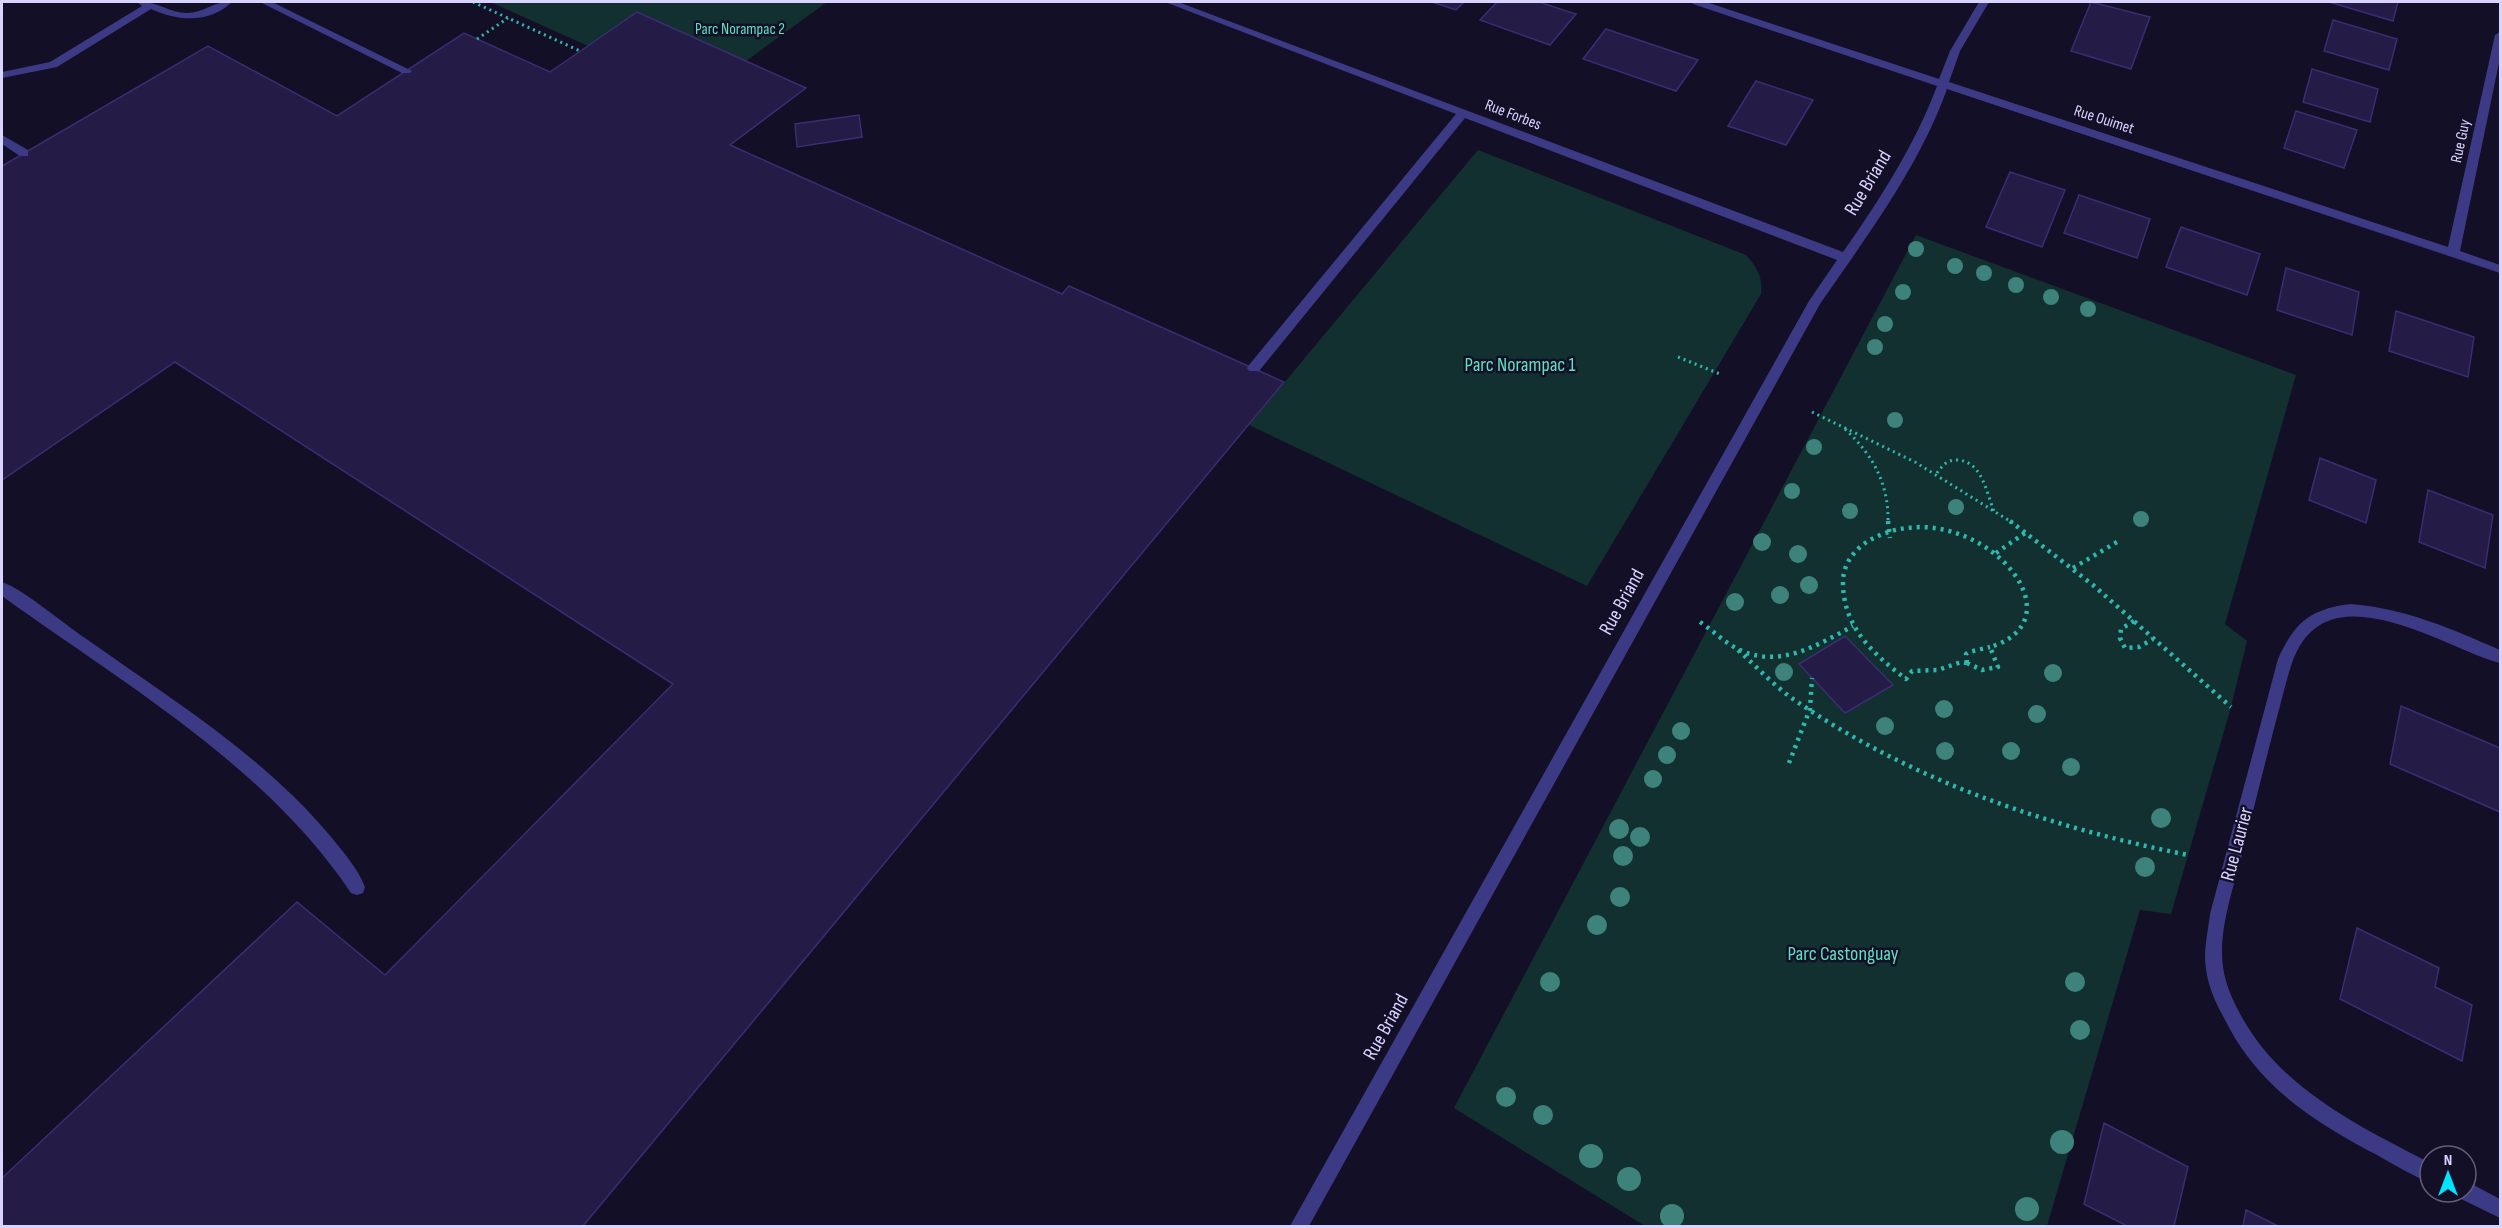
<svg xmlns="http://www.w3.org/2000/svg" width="2502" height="1228" font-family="'Sofia Sans Condensed',sans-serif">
<rect width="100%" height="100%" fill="#130f26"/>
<path fill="#12302f" d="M490,2h337l-81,59 -108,-49 -50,34z
M1478,150l268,105c11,12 17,22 15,39l-174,292 -338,-161z
M1916,235l380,140 -71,249 22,17 -16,66 -60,207 -31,-4 -93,316h-402l-191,-118z"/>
<path fill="#241b47" stroke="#3b2d73" stroke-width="1.5" d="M1432,2h32l-8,8z
M1497,2h42l37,12 -26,31 -70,-25z
M2091,2l59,15 -19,52 -60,-18z
M2329,2h69l-5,19z
M637,12l169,76 -76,57 332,149 7,-8 215,96 -701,844h-581v-48l295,-276 88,73 288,-291 -498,-322 -173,118v-314l206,-120 129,70 127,-83 86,39z
M2333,20l64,19 -8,31 -65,-19z
M1606,29l92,31 -22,31 -93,-32z
M2312,69l66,20 -8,33 -67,-20z
M1756,81l57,19 -27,45 -58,-19z
M2296,111l61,19 -13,38 -60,-20z
M859,115l3,22 -65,10 -2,-23z
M2010,172l55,18 -23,57 -56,-20z
M2079,195l71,24 -13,39 -73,-25z
M2181,227l79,27 -13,41 -81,-28z
M2286,268l73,24 -7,43 -75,-25z
M2396,311l78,26 -6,40 -79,-26z
M2320,458l56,22 -10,43 -57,-23z
M2428,490l65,25 -8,53 -66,-26z
M1845,636l48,49 -48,28 -46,-49z
M2401,706l99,42v64l-110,-48z
M2357,928l82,40 -4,19 37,18 -10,56 -122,-62z
M2104,1123l84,44 -14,59h-47l-43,-22z
M2246,1210l32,16h-35z"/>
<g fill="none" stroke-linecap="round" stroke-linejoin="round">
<path stroke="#2fb8b0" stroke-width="3" stroke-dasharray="2 4" stroke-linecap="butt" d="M473,2l107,49
M477,39l31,-21
M1678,357l42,17
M1812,412l103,50 98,61
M1845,429c28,26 44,55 43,94
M1937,473c5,-7 10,-13 19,-13 26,0 30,32 38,51"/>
<path stroke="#2fb8b0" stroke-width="4.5" stroke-dasharray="3 5" stroke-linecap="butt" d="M1888,521l2,17
M2010,521l83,64 138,122
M1996,553l29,-20
M2073,568l44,-26
M2134,621l-13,8 -1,9 5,10 14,-1 14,-8
M1700,622c12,8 22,18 34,25 42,24 82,-1 119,-21
M1738,650c19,17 37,37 58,51 118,81 253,126 392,154
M1967,663l15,7 16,-3 -8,-20
M1967,663l-6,-1 -23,8 -26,1 -6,8c-34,-26 -64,-53 -63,-99 1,-18 13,-32 27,-40 98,-54 219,77 120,107
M1967,663l-1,-9 3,-2 21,-5
M1789,763l21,-54 2,-31"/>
<path fill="#3d3a85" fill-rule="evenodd" d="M137,2c18,-2 32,11 50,11 17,0 29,-13 45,-11 -23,22 -55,19 -81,7l-94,58 -55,11v-6l48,-10 92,-56z
M260,2h12l140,69 -2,2h-8z
M1165,2h13l665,250c36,-51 72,-107 94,-166l-244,-82 -1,-2h14l233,77 11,-28 29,-49h10l-29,49 -11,31 499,165 47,-212 5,-3v26l-40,193 40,14v8l-553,-184c-28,78 -80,147 -127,215l-511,922h-19l519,-925 28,-41 -372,-142 -206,253h-10l-2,-3 2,-3 207,-251z
M2,135l26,15v6h-8l-18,-12z
M2,582c21,7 62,42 83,56 86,61 179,118 247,200 12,15 26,31 33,49l-2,6 -6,2 -6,-2c-85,-127 -227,-209 -349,-297z
M2351,604c53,4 101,25 149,46v13c-50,-13 -154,-83 -197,-22 -9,12 -13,28 -17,42 -15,56 -29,112 -43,168 -9,36 -25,78 -20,116 2,15 8,29 15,43 39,77 119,115 192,153v20c-18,-8 -36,-18 -53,-28 -66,-35 -121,-70 -154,-139 -8,-14 -15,-31 -17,-47 -3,-18 2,-37 4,-55l68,-255c17,-37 32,-50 73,-55z
M2466,1181l34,18v19l-41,-20 -2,-6h9z"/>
</g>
<g fill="#3d827b">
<circle cx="1916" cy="249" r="8"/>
<circle cx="1955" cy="266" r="8"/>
<circle cx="1984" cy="273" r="8"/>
<circle cx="2016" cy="285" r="8"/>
<circle cx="1903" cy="292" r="8"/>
<circle cx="2051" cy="297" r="8"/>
<circle cx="2088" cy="309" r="8"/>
<circle cx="1885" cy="324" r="8"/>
<circle cx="1875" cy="347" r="8"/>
<circle cx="1895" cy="420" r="8"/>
<circle cx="1814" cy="447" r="8"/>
<circle cx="1792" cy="491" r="8"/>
<circle cx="1956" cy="507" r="8"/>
<circle cx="1850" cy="511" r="8"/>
<circle cx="2141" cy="519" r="8"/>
<circle cx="1762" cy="542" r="9"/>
<circle cx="1798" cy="554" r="9"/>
<circle cx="1809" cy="585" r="9"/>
<circle cx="1780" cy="595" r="9"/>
<circle cx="1735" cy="602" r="9"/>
<circle cx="1784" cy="672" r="9"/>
<circle cx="2053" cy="673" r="9"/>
<circle cx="1944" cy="709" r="9"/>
<circle cx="2037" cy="714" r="9"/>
<circle cx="1885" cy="726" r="9"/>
<circle cx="1681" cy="731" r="9"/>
<circle cx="1945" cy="751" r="9"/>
<circle cx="2011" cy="751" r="9"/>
<circle cx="1667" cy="755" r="9"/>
<circle cx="2071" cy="767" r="9"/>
<circle cx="1653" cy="779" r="9"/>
<circle cx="2161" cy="818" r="10"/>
<circle cx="1619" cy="829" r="10"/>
<circle cx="1640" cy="837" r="10"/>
<circle cx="1623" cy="856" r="10"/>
<circle cx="2145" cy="867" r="10"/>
<circle cx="1620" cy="897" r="10"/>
<circle cx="1597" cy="925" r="10"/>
<circle cx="1550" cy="982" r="10"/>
<circle cx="2075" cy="982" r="10"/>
<circle cx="2080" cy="1030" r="10"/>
<circle cx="1506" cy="1097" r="10"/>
<circle cx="1543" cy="1115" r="10"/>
<circle cx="2062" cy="1142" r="12"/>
<circle cx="1591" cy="1156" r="12"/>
<circle cx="1629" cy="1179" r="12"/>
<circle cx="2027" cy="1209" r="12"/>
<circle cx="1672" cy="1216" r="12"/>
</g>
<g text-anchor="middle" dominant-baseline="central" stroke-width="5" stroke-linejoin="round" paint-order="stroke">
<g font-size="16" fill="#5fe0c0" stroke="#130f26">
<text x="740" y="29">Parc Norampac 2</text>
</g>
<g font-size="16" fill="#d9d4ff" stroke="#130f26">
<text transform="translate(1513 115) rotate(21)">Rue Forbes</text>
<text transform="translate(2104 120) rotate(18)">Rue Ouimet</text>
<text transform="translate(2461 141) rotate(-78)">Rue Guy</text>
</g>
<g font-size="20" fill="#d9d4ff" stroke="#130f26">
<text transform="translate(1868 183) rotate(-59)">Rue Briand</text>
<text transform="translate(1622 602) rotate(-61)">Rue Briand</text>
<text transform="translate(2237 844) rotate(-75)">Rue Laurier</text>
<text transform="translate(1386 1027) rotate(-61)">Rue Briand</text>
</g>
<g font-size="20" fill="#5fe0c0" stroke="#130f26">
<text x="1520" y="365">Parc Norampac 1</text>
<text x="1843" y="954">Parc Castonguay</text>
</g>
</g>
<rect width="2502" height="1228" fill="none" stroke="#d9d4ff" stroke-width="6"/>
<g transform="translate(2448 1174)"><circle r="28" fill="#130f26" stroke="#625e7d" stroke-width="1.5"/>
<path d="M0-4.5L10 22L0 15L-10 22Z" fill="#00e5ff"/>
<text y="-9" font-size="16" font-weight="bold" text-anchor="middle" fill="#d9d4ff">N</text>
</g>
</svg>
